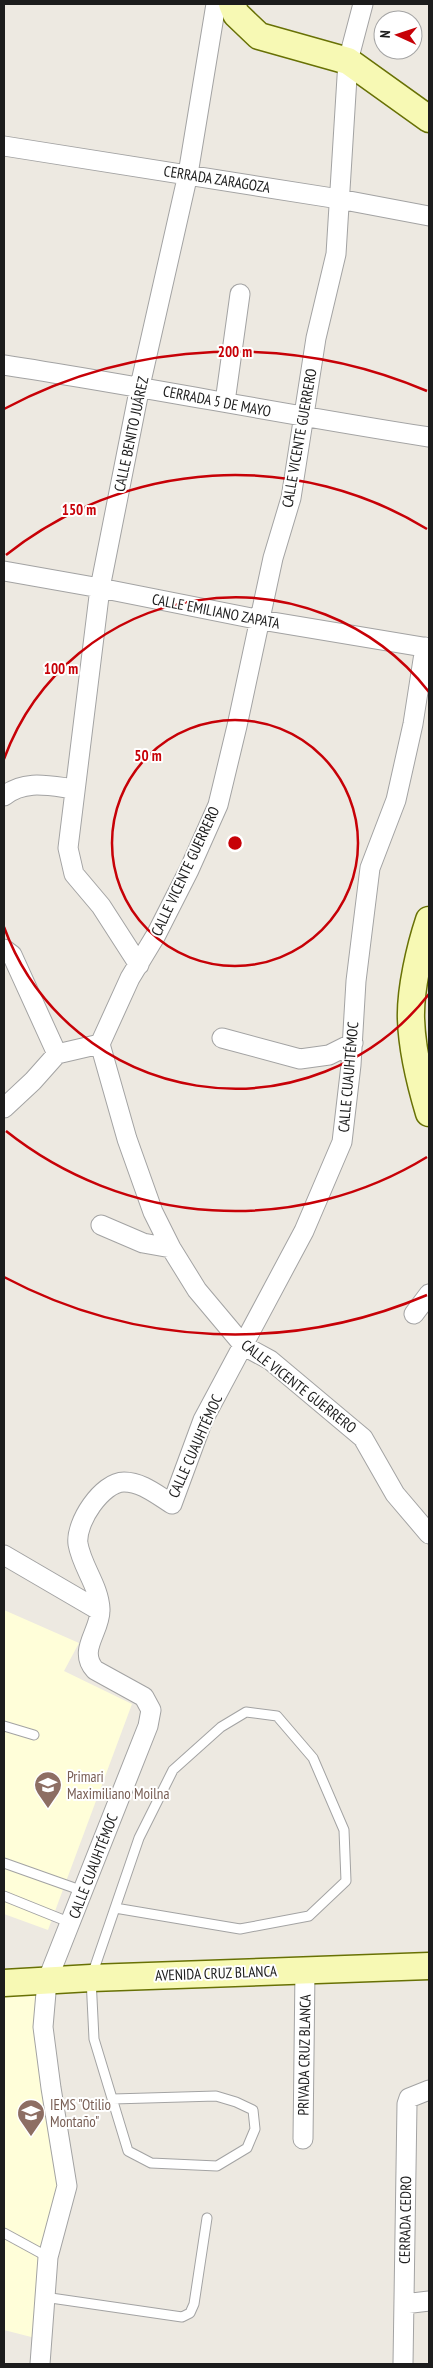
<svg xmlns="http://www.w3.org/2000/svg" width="433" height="2368" font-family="'PT Sans Narrow',sans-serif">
<rect width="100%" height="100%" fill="#ede9e1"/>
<path fill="#fffed9" d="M4,1610l75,33 -15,28 68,33 -84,226 -44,-16z
M47,1981l20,205 -28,153 -35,-9v-347z"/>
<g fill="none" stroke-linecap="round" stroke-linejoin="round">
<g stroke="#a3a3a3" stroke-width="11">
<path id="lane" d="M4,1726l30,9
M4,1863l79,28
M4,1896l67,27
M113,2099l103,-3 20,6 17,8 2,19 -8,19 -30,18 -66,-3 -23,-12 -34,-112 -3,-61 48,-140 34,-68 48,-43 25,-15 31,4 36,42 31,72 2,51 -37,35 -69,13 -125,-21
M4,2233l44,24
M44,2297l138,20 8,-4 4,-9 13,-86"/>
</g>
<g stroke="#a3a3a3" stroke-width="21">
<path id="street" d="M363,4l-15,57 -12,193 -20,84 -25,160 -18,60 -36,168 -19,79 -29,65 -33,65 -26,43 -30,66 27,95 26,73 18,36 26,42 47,56 26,14 93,78 32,56 34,40
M4,146l335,53 90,17
M4,365c142,22 283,50 425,72
M225,402l15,-108
M4,571l96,17 161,32 168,28
M4,796c21,-17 46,-10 71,-7
M4,949l8,6 45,99 43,-10
M139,965l-38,-59 -27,-32 -6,-26 32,-260 40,-202 48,-212 28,-170
M222,1038l78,21 29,-4 24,-12
M4,1108l29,-27 24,-27
M101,1225l42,18 28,5
M414,1314l15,-20
M4,1555l96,56
M303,2139l2,-169
M404,2304l25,-3
M40,2364l8,-107 19,-71 -16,-98 -8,-61 4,-46 101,-255 3,-16 -7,-13 -49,-27c-18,-20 6,-39 5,-61 -1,-23 -18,-42 -22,-65 -3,-21 24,-62 46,-62 18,0 33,13 48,22l31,-84 101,-189 38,-89 9,-77 5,-84 14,-113 26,-68 17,-76 12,-77
M403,2364l4,-260 2,-6 20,-8"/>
</g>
<g stroke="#687105" stroke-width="29">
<path id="secondary" d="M232,4l4,10 23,22 89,25 81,58
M429,920c-9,27 -19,70 -18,99 1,32 9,64 18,94
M4,1983l87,-5 338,-12"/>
</g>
<use href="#lane" stroke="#fff" stroke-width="9"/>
<use href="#street" stroke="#fff" stroke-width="19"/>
<use href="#secondary" stroke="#f7f9b4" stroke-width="26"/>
</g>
<g fill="none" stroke="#c70107" stroke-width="2.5">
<circle cx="235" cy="843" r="123"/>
<path d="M429 994A246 246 0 0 1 4 927M4 759A246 246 0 0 1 429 692"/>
<path d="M427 1157A368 368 0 0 1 6 1131M6 555A368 368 0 0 1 427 529"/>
<path d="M427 1295A491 491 0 0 1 4 1277M4 409A491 491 0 0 1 427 391"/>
</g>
<defs>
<g id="school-pin" transform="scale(1.4375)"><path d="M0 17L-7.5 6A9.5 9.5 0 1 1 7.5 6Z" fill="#8d6e63" stroke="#fff"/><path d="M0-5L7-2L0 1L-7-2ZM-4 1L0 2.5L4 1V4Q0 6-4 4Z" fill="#fff"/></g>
</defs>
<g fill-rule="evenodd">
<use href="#school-pin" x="48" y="1785"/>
<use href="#school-pin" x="31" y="2113"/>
</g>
<g text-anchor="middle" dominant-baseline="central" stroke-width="4" stroke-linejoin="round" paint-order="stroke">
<g font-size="15" fill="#1c1c1c" stroke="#fff">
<text transform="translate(217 179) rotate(9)">CERRADA ZARAGOZA</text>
<text transform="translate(217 401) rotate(11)">CERRADA 5 DE MAYO</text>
<text transform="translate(131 434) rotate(-78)">CALLE BENITO JUÁREZ</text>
<text transform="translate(299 438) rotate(-80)">CALLE VICENTE GUERRERO</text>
<text transform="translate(216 611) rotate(11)">CALLE EMILIANO ZAPATA</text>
<text transform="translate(185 871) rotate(-65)">CALLE VICENTE GUERRERO</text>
<text transform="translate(348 1077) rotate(-85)">CALLE CUAUHTÉMOC</text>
<text transform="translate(299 1386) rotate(38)">CALLE VICENTE GUERRERO</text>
<text transform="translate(195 1446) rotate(-66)">CALLE CUAUHTÉMOC</text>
<text transform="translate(93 1866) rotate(-69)">CALLE CUAUHTÉMOC</text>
<text transform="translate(216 1973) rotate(-2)">AVENIDA CRUZ BLANCA</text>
<text transform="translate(304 2055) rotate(-89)">PRIVADA CRUZ BLANCA</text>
<text transform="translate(405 2220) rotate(-89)">CERRADA CEDRO</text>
</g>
<g font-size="15" fill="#785e54" stroke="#fff" text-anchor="start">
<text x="67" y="1776">Primari<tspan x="67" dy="17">Maximiliano Moilna</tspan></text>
<text x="50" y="2104">IEMS "Otilio<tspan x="50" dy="17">Montaño"</tspan></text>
</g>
</g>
<circle cx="235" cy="843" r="8" fill="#c70107" stroke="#fff" stroke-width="2.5"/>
<g font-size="15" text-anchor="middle" font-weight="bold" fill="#c70107" stroke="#fff" stroke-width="4" stroke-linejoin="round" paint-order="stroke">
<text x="235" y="357">200 m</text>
<text x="79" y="515">150 m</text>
<text x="61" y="674">100 m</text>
<text x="148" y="761">50 m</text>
</g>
<rect width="433" height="2368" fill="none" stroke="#1c1c1c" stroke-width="10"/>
<g transform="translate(398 35) rotate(273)"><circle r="24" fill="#ffffff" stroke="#a4a4a4"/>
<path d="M0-4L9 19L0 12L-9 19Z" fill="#c70107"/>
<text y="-8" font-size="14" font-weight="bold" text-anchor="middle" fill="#1c1c1c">N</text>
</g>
</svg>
